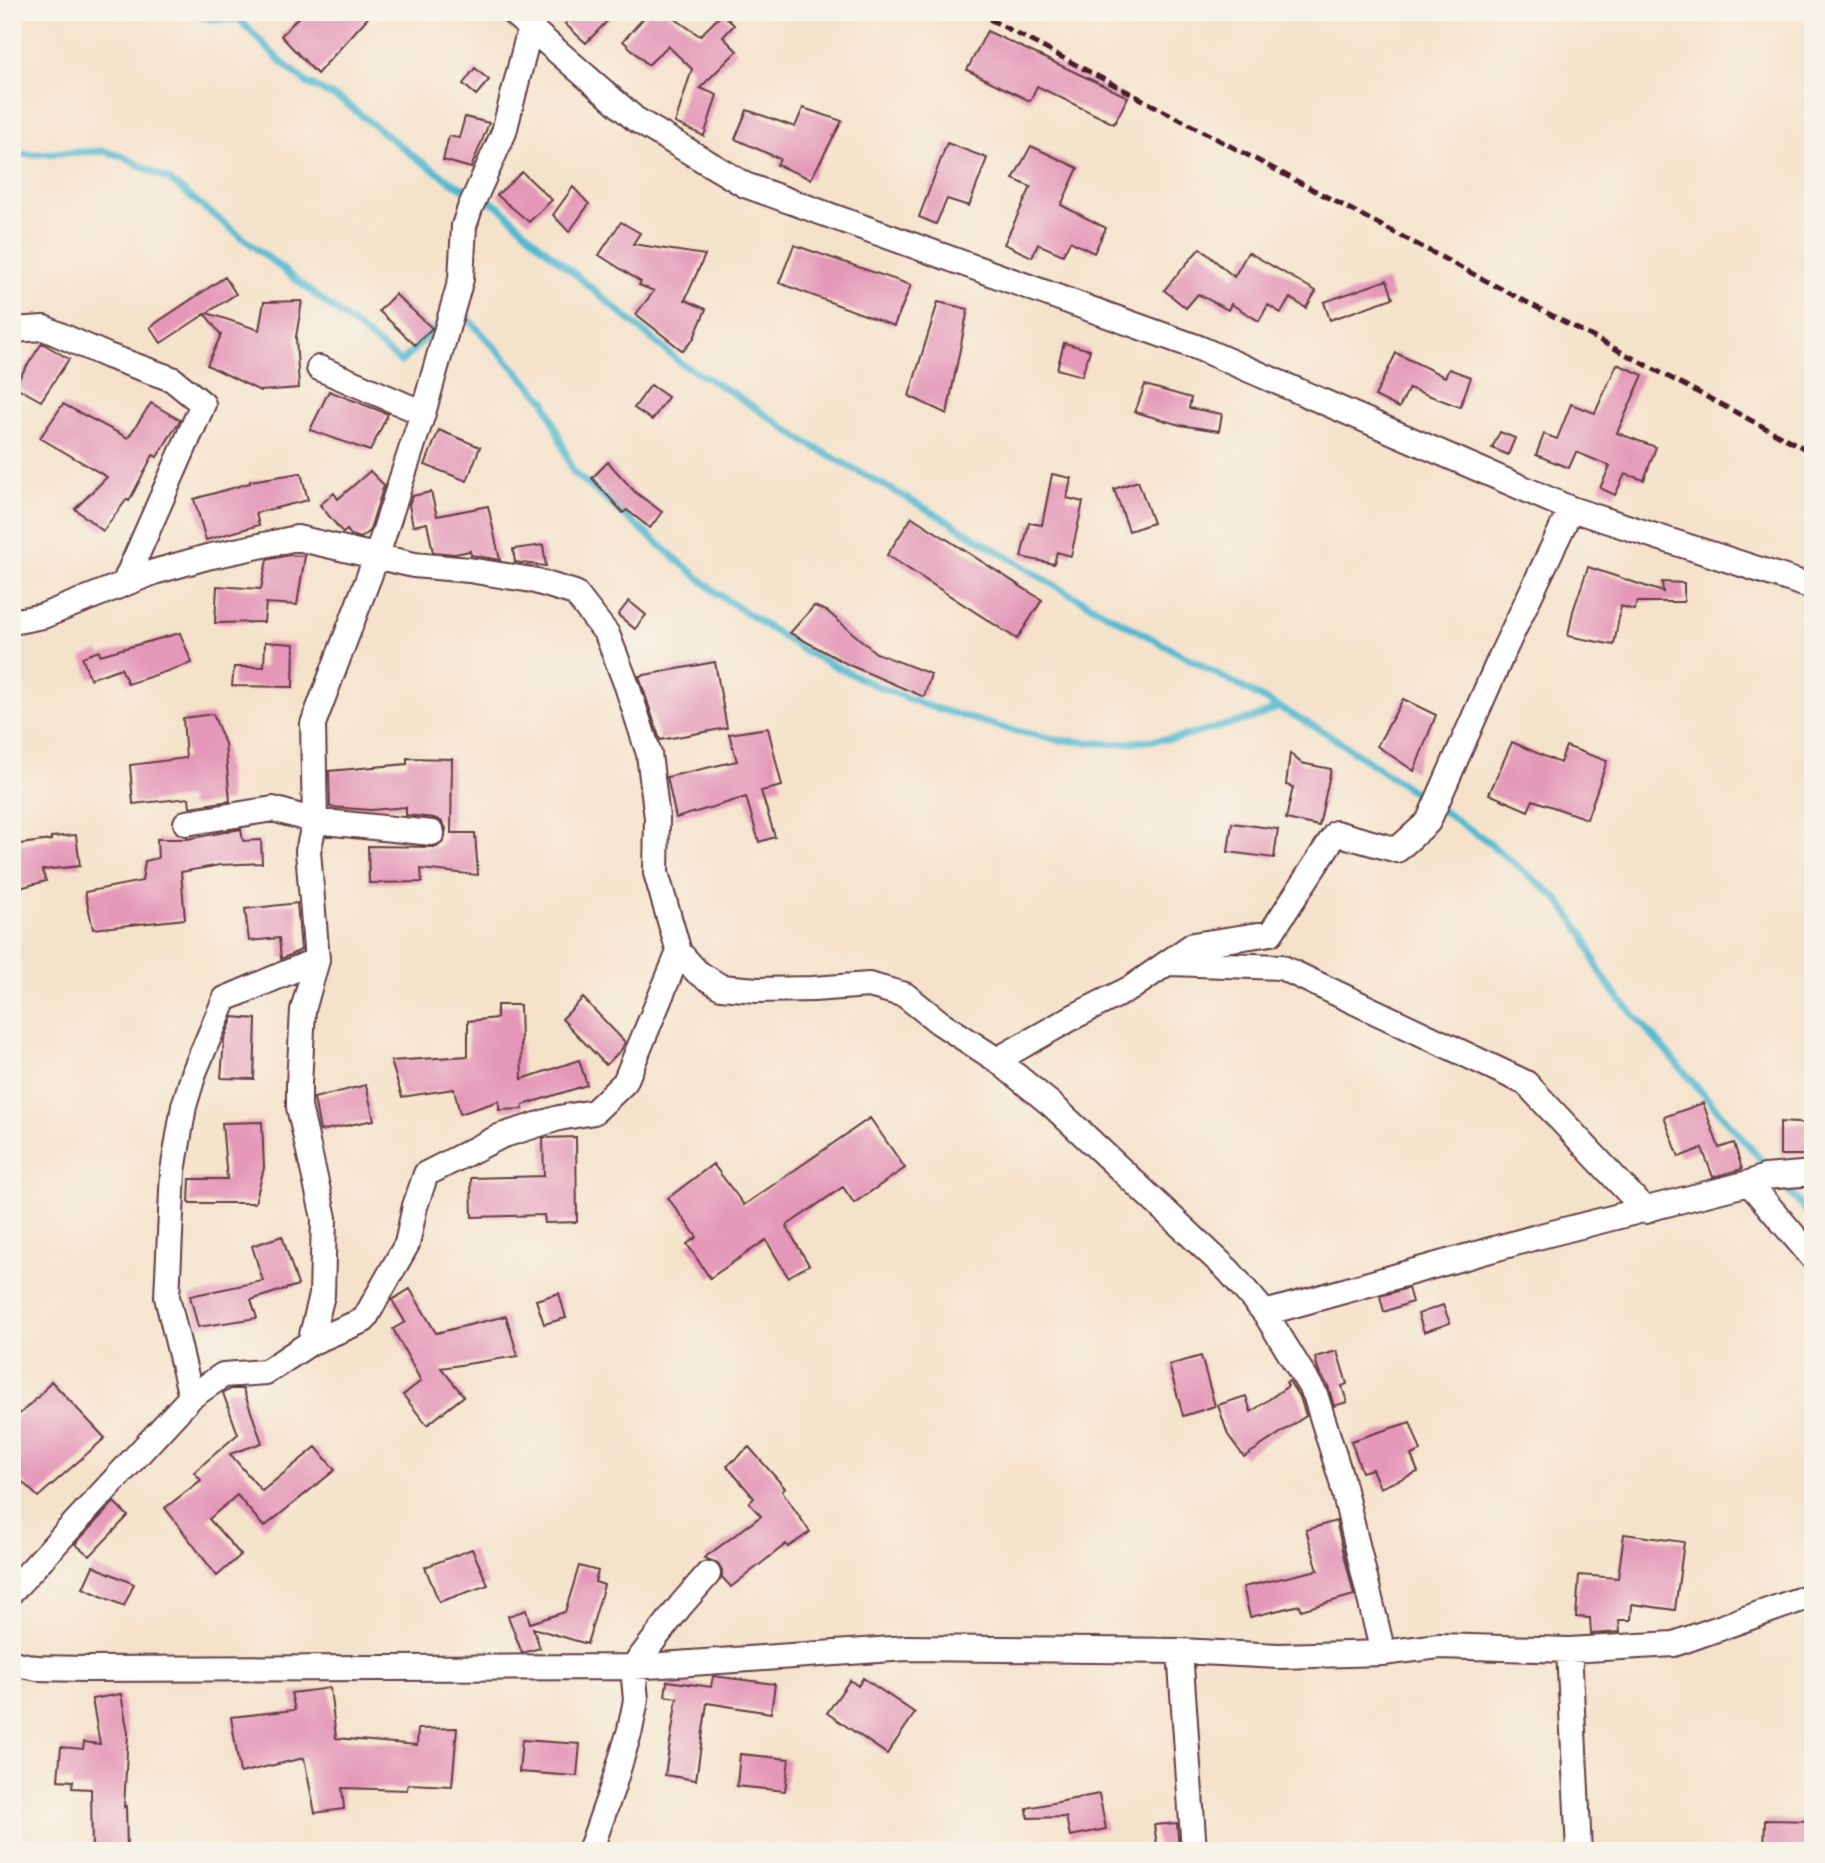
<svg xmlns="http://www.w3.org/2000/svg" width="1825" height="1863" font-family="'Shantell Sans',sans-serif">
<rect width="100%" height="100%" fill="#f7f3e8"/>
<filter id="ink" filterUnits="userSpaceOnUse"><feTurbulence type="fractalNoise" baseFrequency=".0143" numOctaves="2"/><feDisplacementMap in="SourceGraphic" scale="14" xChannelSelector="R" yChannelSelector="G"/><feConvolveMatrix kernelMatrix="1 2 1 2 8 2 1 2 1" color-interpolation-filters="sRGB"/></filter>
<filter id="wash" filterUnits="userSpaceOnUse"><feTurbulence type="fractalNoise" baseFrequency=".00686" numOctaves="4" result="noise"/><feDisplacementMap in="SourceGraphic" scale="28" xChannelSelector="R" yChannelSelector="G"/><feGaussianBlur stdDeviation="1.57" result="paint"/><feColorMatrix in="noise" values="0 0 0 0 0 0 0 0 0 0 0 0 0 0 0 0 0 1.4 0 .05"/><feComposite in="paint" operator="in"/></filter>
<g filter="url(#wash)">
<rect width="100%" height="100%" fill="#f5e2cb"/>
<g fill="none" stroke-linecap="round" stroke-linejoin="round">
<path stroke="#53b9d1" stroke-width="7" d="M190,12l21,8 28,-1 40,41 28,23 36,18 69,54 43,29 44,22 39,37 144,121 51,29 74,50 136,75 116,70 269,146 102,69
M12,155l92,-4 17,5 48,24 232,182 38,-37
M458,308l87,93 28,71 145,122 86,57 68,33 53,21 82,24 52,11 55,4 63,-6 76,-20 27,-11
M1440,809l44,30 73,59 27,37 14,34 14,21 159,181
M1781,1183l32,36"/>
</g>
<g id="blocks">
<path fill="#e497b7" d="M303,12h70l-56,62 -36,-38z
M576,12h40l-30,31 -21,-19z
M649,12h16l35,24 22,-22 12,11 -11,12 14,14 -37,37 17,7 -13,41 -29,-13 17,-54 -24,-23 -20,19 -25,-24z
M987,31l141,66 -14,27 -77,-38 -7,15 -63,-31z
M475,68l14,12 -13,15 -13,-11z
M803,108l39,13 -31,58 -34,-14 3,-6 -45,-20 12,-29 48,17z
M465,117l24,6 -18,45 -28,-8 6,-24 10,2z
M947,143l40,15 -18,48 -22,-7 -11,25 -17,-7z
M1031,146l47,22 -17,37 45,23 -12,25 -24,-12 -7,14 -25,-11 -6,13 -28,-13 27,-57 -18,-8z
M522,172l30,28 -23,22 -32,-27z
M573,187l16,17 -20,28 -16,-17z
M621,222l19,11 -7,11 72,11 -20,45 21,9 -12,29 -11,13 -47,-37 18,-23 -15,-6 2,-3 -42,-27z
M794,245l117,40 -17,41 -115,-43z
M1200,248l34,29 14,-25 68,39 -10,17 -16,-10 -9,15 -13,-8 -9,16 -28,-17 -3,6 -30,-16 -12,14 -22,-18z
M225,277l11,17 -29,19 52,17 5,-28 38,-1 -6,36 3,51 -39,3 -53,-26 14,-30 -16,-21 -44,29 -11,-16z
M1387,280l6,18 -63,22 -6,-18z
M395,294l37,34 -17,17 -36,-34z
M938,302l30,7 -21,105 -38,-18z
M42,343l27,16 -28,42 -27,-15z
M1064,343l26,7 -8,26 -25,-7z
M1396,353l49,24 4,-8 22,8 -11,30 -51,-19 -10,20 -24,-12z
M1617,364l26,11 -26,58 39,14 -12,33 -19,-6 -10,21 -15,-7 10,-22 -34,-14 -7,16 -33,-13 8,-21 13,5 14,-35 24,9z
M651,385l17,12 -16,23 -18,-12z
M1145,385l46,13 -2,10 33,6 -3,17 -39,-6 -45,-13z
M329,391l59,23 -18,37 -60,-21z
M151,403l29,17 -23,37 -4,-2 -24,46 -2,-2 -24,32 -28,-22 32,-32 -67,-39 23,-34 65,34z
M439,430l41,17 -13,34 -42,-16z
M1500,432l15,6 -7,17 -16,-7z
M608,462l27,30 27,20 -12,16 -23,-18 -4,3 -31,-35z
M370,471l14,14 -15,47 -8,6 -10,-3 -4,-5 -4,3 -23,-28 14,-12 4,6z
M301,473l7,27 -52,13 3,12 -53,15 -12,-41 56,-16v-2z
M1052,474l19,4 -4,20 16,4 -12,54 -14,-4 -3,12 -33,-7 8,-34 13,2z
M1138,481l15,42 -24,8 -15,-42z
M431,492l6,24 51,-10 12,54 -29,-5 -1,-4 -15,3 -22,-2 -6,-29 -14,3 -4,-21 3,-9z
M912,517l130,83 -25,39 -130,-84z
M543,545l3,21 -31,-4 -2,-13z
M289,555l16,1 -8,49 -31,-2 -2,19 -49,1 2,-37 44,3 6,-29z
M1588,567l75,25 -1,-10 22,1v19h-47l-3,8 -13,-4 -7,39 -46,-9 5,-25z
M629,601l17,14 -11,14 -17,-14z
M814,606l13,5 49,42 55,21 -7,23 -75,-32 -59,-32z
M180,633l12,30 -64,21 -7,-16 -31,11 -8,-22 17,-6 1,4z
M265,642l29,2 -1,43 -61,-1 2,-19h30z
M715,662l12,66 -67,12 -21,-64z
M1403,699l33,16 -22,56 -37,-25z
M213,714l12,30 5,57 -40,6 -1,-9 -56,6 -3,-39 56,-7 -3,-40z
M768,728l14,58 -21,5 14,46 -16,5 -13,-45 -70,21 -9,-41 70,-16 -8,-27z
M1512,742l48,21 6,-17 41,15 -20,58 -54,-19 -5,11 -39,-17z
M1290,753l11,10 30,6 -12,57 -33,-7 7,-32 -7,-2z
M407,758l45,1 -1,74h24l3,42 -57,-6 1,13 -53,1 -1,-37 69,1 7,-6 2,-13 -5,-7 -7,-3 -28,-3v-8l-35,3 -41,-3 -1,-36 78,-7z
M1232,823l46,6 -4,29 -46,-6z
M241,829l2,12 18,-1 1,23 -42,2 -39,7 4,47 -92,10 -8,-37 57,-11 3,-20 13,-3 -1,-19h30z
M76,835l4,31 -38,4 4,11 -34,9v-45l39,-5v-3z
M297,903l4,47 -20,9 -2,-21 -30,3 -4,-32z
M583,998l42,44 -3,7 -16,16 -44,-46z
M497,1005h23l2,74 57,-19 8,25 -64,20v4l-24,1v-9l-39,13 -6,-25 -52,8 -11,-36 77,-5v-35l29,-3z
M233,1017l23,2 -2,60 -33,-1 3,-38z
M366,1085l8,35 -54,11 -6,-33z
M1703,1103l16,45 15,-5 8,26 -29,8 -11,-29 -23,9 -15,-40z
M870,1118l35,50 -51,35 -11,-16 -57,39 23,39 -21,12 -22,-37 -56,38 -23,-34 10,-7 -29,-39 45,-34 31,41z
M262,1122l2,46 -9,35h-66l1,-24h37l-5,-56z
M1780,1122l33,2v31h-33z
M576,1137l1,85 -32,1 -1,-8 -72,2 -1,-39 73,-2 -1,-38z
M282,1236l16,49 -47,15 6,18 -59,9 -8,-31 73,-15 -11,-35z
M1408,1288l4,14 -28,10 -4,-16z
M410,1289l26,44 70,-17 12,40 -77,12 23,28 -37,29 -24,-30 18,-14 -28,-52 12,-7 -13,-22z
M559,1293l7,25 -22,6 -8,-24z
M1443,1305l7,18 -26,9 -6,-18z
M1337,1351l10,33 -5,2 5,16 -13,4 -6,-20 -10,-16 -3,-13z
M1201,1356l14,50 -32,10 -14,-51z
M51,1381l54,57 -67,59 -26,-25v-51l28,-26z
M1289,1381l12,19 5,16 -62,41 -16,-22 -10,-30 28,-9 5,16 37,-26 -2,-4z
M231,1389h12l19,54 -32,11 32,37 54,-44 19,23 -71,57 -27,-32 -28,24 32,36 -24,21 -52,-68 36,-28 -7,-8 44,-38 -15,-41z
M1410,1422l11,29 -10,4 7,17 -38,16 -8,-19 -10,3 -11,-31z
M749,1447l36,41 -3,3 28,41 -22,15 -2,-3 -55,43 -9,-10v-7l-4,-7 -14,-5 57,-42 -12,-13 5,-5 -27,-32z
M114,1502l14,14 -38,40 -15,-12z
M1336,1521l18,74 -53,15 -1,-5 -50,12 -7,-30 75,-17 -12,-40z
M1624,1534l60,8 -9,68 -43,-6 -1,16h-12l1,12 -29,2 -1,-16 -14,-1 3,-42 39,3z
M472,1549l16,36 -49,17 -14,-35z
M93,1566l41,18 -10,22 -41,-18z
M579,1566l19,5 -3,11 9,3 -17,59 -54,-16 7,20 -18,5 -14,-37 18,-6 4,13 35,-11z
M713,1676l62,8 -4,29 -64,-10 -11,77 -31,-5 12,-77 -12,-2 2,-15 44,6z
M863,1678l52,35 -28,41 -60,-41 23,-33 8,6z
M330,1688l6,50 81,7 1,-16 39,-1 -5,58 -44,-2 -1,6 -65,-2 2,21 -29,4 -11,-55 -64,15 -9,-56 64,-7 -4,-17z
M121,1694l7,39 -4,74 2,-1 1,45h-35l-1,-62 -19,-1 1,-7 -15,-1 3,-33 22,2 1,-7 16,2 -8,-45z
M522,1740l58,4 -3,32 -58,-4z
M740,1754l49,5 -4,32 -48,-5z
M1099,1794l7,35 -36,7 -4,-19 -38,1 -1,-10z
M1765,1820l48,1v30l-49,-1z
M1177,1823l2,27 -21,1 -4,-26z"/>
</g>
</g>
<g filter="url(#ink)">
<use href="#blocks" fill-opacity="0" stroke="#643c43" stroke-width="2"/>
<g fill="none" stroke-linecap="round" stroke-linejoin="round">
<g stroke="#643c43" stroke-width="28">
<path id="minor" d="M512,12l123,107 110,66 454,163 372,161 242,78
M12,330l32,-2 64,28 64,23 31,25 -79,180
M319,368l104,45
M12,622l31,-6 111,-44 53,-15 90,-19 117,27 55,5 63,10 43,13 32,41 20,52 22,68 8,64 -1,55 23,79 18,20 24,15 36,3 56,-1 56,-4 36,10 34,27 58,38 55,45 177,166 36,42 50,81 26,84 42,175
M186,823l87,-14 42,12 117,12
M1171,963l110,4 245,116 120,128
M997,1060l78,-44 56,-28 62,-43 78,-12 65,-100 61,17 31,-28 75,-170 68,-143
M1749,1183l64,75
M1265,1313l272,-76 212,-54 16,-6 48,-4
M310,1343l12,-48 2,-77 -25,-111v-23l4,-74 14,-50 -9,-109 7,-30 -2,-97 63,-166 47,-145 38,-134 3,-53 6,-18 34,-76 26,-104
M191,1397l-24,-100 6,-126 11,-65 11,-36 30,-71 92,-39
M12,1591l179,-194 32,-22 43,-3 44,-29 54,-23 43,-76 8,-38 11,-32 75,-38 58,-18 35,-6 31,-30 54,-130
M1569,1650l10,201
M1180,1651l14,200
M12,1663l25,5 49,1 547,-2 274,-19 273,3 99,5 104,-3 56,-7 130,4 105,-6 139,-49
M590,1851l23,-65 17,-56 6,-30 -3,-33 48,-62 27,-31"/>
</g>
<use href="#minor" stroke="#fff" stroke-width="24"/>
<path stroke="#4a1f2b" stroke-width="5" stroke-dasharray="10 5" stroke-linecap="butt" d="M976,12l837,441"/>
</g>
</g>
<rect width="1825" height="1863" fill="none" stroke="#f7f3e8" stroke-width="42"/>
</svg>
